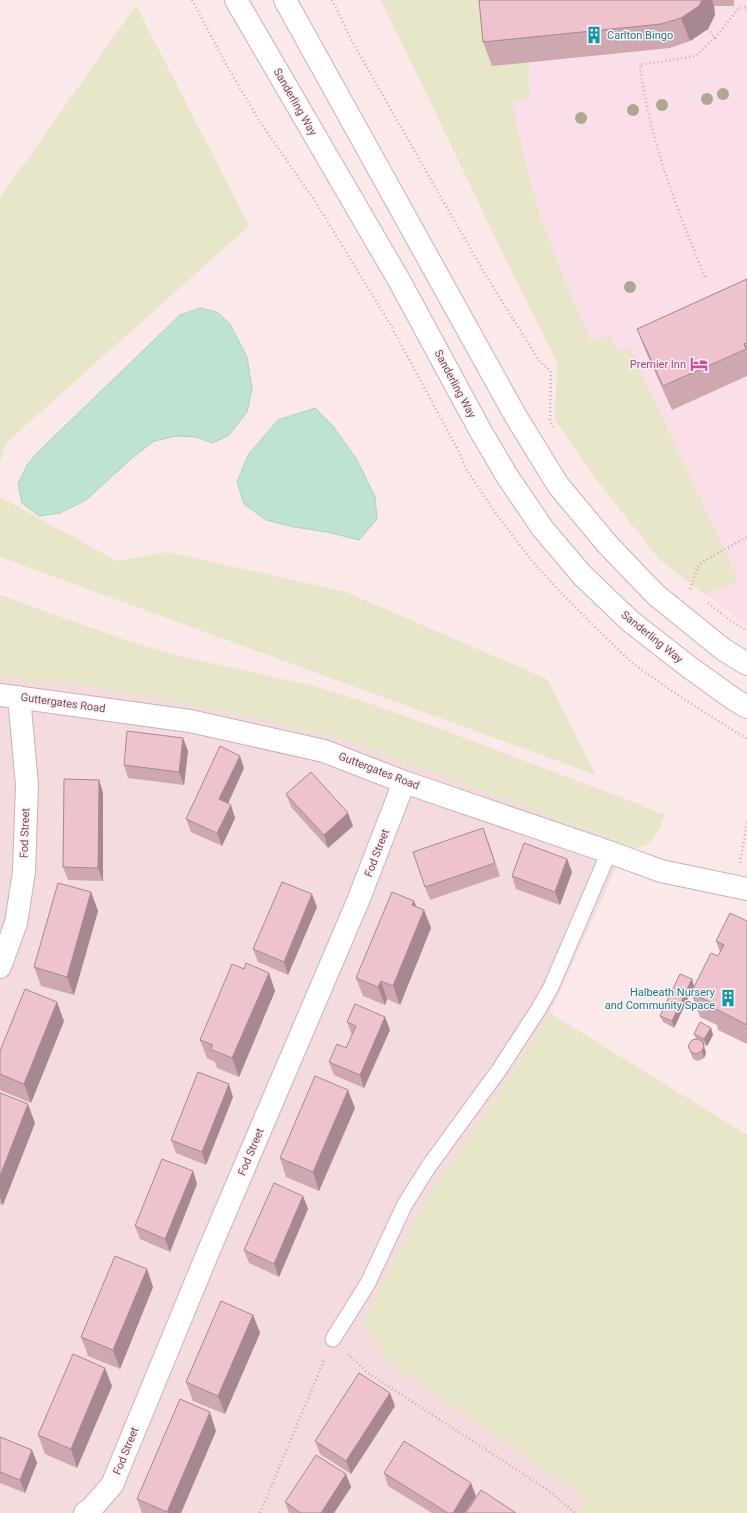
<svg xmlns="http://www.w3.org/2000/svg" width="747" height="1513" font-family="Roboto,sans-serif">
<rect width="100%" height="100%" fill="#fbe9ea"/>
<path fill="#f4dbdd" d="M0,595l133,48 55,15 121,27 53,16 73,26 209,79 -94,207 -70,107 -55,79 -37,162 199,138 -10,14h-577z"/>
<path fill="#fadee8" d="M421,0h326v626l-88,-67z"/>
<path fill="#e7e6c8" d="M381,0h104l7,65 36,-3 2,37 -18,3c8,38 16,75 28,112 15,44 33,86 51,128l19,-7 8,17 11,-5 110,234 -35,13 -45,-35 -60,-76 -44,-63 2,-58 -48,-96z
M136,5l113,221 -243,217 -6,20v-265z
M0,497l117,64 51,-9 178,40 201,87 49,96 -596,-218z
M0,595l133,48 55,15 121,27 53,16 73,26 230,88c-7,17 -11,31 -31,33l-289,-108 -85,-21 -107,-21 -87,-16h-32l-34,-5z
M550,1013l197,122v378h-170l10,-14 -199,-138 -26,-39 63,-123 55,-79z"/>
<path fill="#bfe3d1" stroke="#a6d4be" d="M200,308l17,4 13,12 17,33 5,32 -5,23 -18,23 -16,8 -17,-6 -20,-1 -22,5 -22,17 -46,42 -26,13 -21,3 -17,-13 -4,-19 9,-19 11,-13 142,-137z
M315,408l18,18 24,34 18,37 2,22 -18,21 -32,-8 -33,-5 -28,-7 -22,-16 -7,-22 11,-27 30,-35z"/>
<g fill="none" stroke-linecap="round" stroke-linejoin="round">
<g stroke="#ccb0b6" stroke-width="17">
<path id="lane" d="M333,1339l35,-56 37,-79 24,-38 70,-96 39,-60 13,-23 58,-135"/>
</g>
<g stroke="#ccb0b6" stroke-width="24">
<path id="street" d="M0,695l190,26 134,30 80,31 205,70 52,19 86,18
M0,967l16,-44 8,-51 3,-87 -8,-88
M85,1513l6,-4 21,-24 97,-235 149,-349 46,-119"/>
</g>
<g stroke="#ceaeb4" stroke-width="24">
<path id="secondary" d="M236,0l164,282 80,148 27,46 36,53 39,46 48,46 59,46 46,33 12,7
M285,0l230,415 43,70 50,60 48,50 68,55 23,14"/>
</g>
<path stroke="#d3a6b1" stroke-width="2.5" stroke-dasharray="1 3" stroke-linecap="butt" d="M192,0l35,66 33,56 55,79 75,123 69,128 7,17 31,46 40,52 42,44 53,52 50,35 65,41
M332,0l20,41 83,146 50,87 55,88 11,9 -1,50 4,7
M715,38l24,-30 8,-1
M705,277c-28,-68 -56,-138 -65,-212l55,-9 20,-18 -7,-9
M690,589l9,-25 48,-27
M708,603l22,17 17,11
M740,863l7,-40
M348,1354l20,19 180,117 27,23
M260,1513l65,-155"/>
<use href="#lane" stroke="#fff" stroke-width="15"/>
<use href="#street" stroke="#fff" stroke-width="22"/>
<use href="#secondary" stroke="#fff" stroke-width="22"/>
</g>
<g fill="#aea88f">
<circle cx="723" cy="94" r="6"/>
<circle cx="707" cy="99" r="6"/>
<circle cx="662" cy="105" r="6"/>
<circle cx="633" cy="110" r="6"/>
<circle cx="581" cy="118" r="6"/>
<circle cx="630" cy="287" r="6"/>
</g>
<path fill="#cda8b0" d="M479,0h255v6h-20l1,9 -7,14 -18,12 -20,7 -178,18 -9,-24z
M747,279v97l-75,34 -26,-58 -9,-23z
M183,738l5,13 -4,34 -56,-7 -4,-13z
M244,768l-16,36 7,14 -13,28 -31,-14 -5,-13z
M99,780l4,13v88l-35,-1 -5,-13z
M286,794l67,32 -25,22 -37,-41z
M488,841l12,35 -70,24 -5,-13z
M567,859l5,13 -12,33 -44,-16 -4,-13z
M91,892l7,19 -24,84 -33,-9 -7,-19z
M414,901l2,5 8,4 7,18 -31,77 -13,-6 -2,6 -22,-9 -7,-18z
M317,907l-29,68 -30,-13 -5,-13z
M747,921v123l-29,-14 -1,-5 -17,-8 -9,-24 27,-37 2,-4 -4,-11z
M244,969l25,4 6,18 -36,86 -22,-9 -2,-6 -8,-4 -7,-18z
M694,986l-20,42 -11,-6 -3,-6z
M385,1017l5,13 -26,58 -30,-13 -5,-13 17,-14 6,-13 -5,-13z
M64,1021l-33,82 -31,-13v-39z
M711,1028l2,7 -6,11 -4,-2 3,9 -2,5 -6,3 -5,-2 -5,-13 8,-7 -2,-5z
M0,1093l35,30 -32,82 -3,-1z
M233,1097l-27,68 -30,-12 -5,-13z
M355,1108l-36,83 -33,-14 -6,-19z
M193,1171l4,13 -27,68 -30,-13 -5,-13z
M303,1196l5,13 -29,68 -30,-14 -5,-13z
M147,1269l6,18 -33,82 -32,-13 -7,-19z
M253,1315l7,18 -35,81 -32,-13 -7,-19z
M112,1386l-35,82 -32,-14 -7,-19z
M395,1406l-44,68 -31,-20 -5,-13z
M216,1431l-35,82h-39l-5,-14z
M0,1437l32,13 5,13 -12,30 -25,-10z
M384,1473l92,23 -11,17h-33l-44,-27z
M346,1474l5,13 -17,26h-45l-4,-11z"/>
<path fill="#a78890" d="M702,0h10l2,6 1,9 -7,14 -18,12 -9,-23z
M183,738l5,13 -4,34 -5,-13z
M240,756l4,12 -20,44 -5,-13z
M99,780l4,13v88l-5,-13z
M231,805l4,13 -13,28 -5,-13z
M348,813l5,13 -25,22 -4,-13z
M567,859l5,13 -12,33 -5,-13z
M91,892l7,19 -24,84 -7,-18z
M312,894l5,13 -29,68 -4,-13z
M414,901l7,18 3,-9 7,18 -31,77 -7,-19 19,-81z
M269,973l6,18 -36,86 -7,-19z
M692,979l2,7 -20,42 -2,-7z
M381,981l6,18 -2,6 -7,-18z
M57,1002l7,19 -33,82 -7,-19z
M385,1017l5,13 -26,58 -4,-13z
M711,1028l2,7 -6,11 -3,-7z
M704,1046l2,7 -2,5 -2,-7z
M229,1084l4,13 -27,68 -4,-13z
M348,1090l7,18 -36,83 -6,-19z
M28,1104l7,19 -32,82 -3,-8v-21z
M193,1171l4,13 -27,68 -5,-13z
M303,1196l5,13 -29,68 -5,-13z
M147,1269l6,18 -33,82 -7,-19z
M253,1315l7,18 -35,81 -7,-18z
M105,1368l7,18 -35,82 -6,-19z
M390,1393l5,13 -44,68 -5,-13z
M210,1412l6,19 -35,82h-13l-1,-1z
M32,1450l5,13 -12,30 -5,-13z
M346,1474l5,13 -17,26h-13z
M471,1483l5,13 -11,17h-12z"/>
<path fill="#eec3cd" stroke="#a78890" d="M479,0h223l-3,6 -18,12 -20,6 -178,18z
M747,279v63l-3,2 2,5 -83,37 -26,-57z
M127,731l56,7 -4,34 -55,-7z
M220,746l20,10 -21,43 12,6 -14,28 -31,-14z
M311,772l37,41 -24,22 -38,-41z
M64,779l35,1 -1,88 -35,-1z
M483,828l12,35 -70,24 -12,-35z
M524,843l43,16 -12,33 -43,-16z
M282,882l30,12 -28,68 -31,-13z
M58,883l33,9 -24,85 -33,-10z
M392,892l22,9 -2,4 12,5 -31,76 -12,-5 -3,6 -22,-9z
M730,913l17,8v104l-37,-19 2,-3 -21,-10 20,-40 7,3 6,-11 -8,-4z
M246,963l23,10 -37,85 -22,-9 3,-4 -13,-5 32,-76 12,5z
M680,974l12,5 -20,42 -12,-5z
M25,989l32,13 -33,82 -24,-10v-23z
M355,1004l30,13 -25,58 -31,-13 8,-18 9,4 10,-22 -9,-4z
M700,1022l11,6 -7,11 -10,-5z
M697,1039l5,2 2,5 -2,5 -6,3 -5,-2 -3,-6 4,-6z
M198,1072l31,12 -27,68 -31,-12z
M315,1076l33,14 -35,82 -33,-14z
M0,1093l28,11 -28,72z
M162,1159l31,12 -28,68 -30,-13z
M274,1183l29,13 -29,68 -30,-14z
M115,1256l32,13 -34,81 -32,-13z
M221,1301l32,14 -35,81 -32,-14z
M73,1354l32,14 -34,81 -33,-14z
M359,1373l31,20 -44,68 -31,-20z
M180,1399l30,13 -43,100 -30,-13z
M0,1437l32,13 -12,30 -20,-8z
M404,1441l67,42 -18,30h-5l-64,-40z
M316,1455l30,19 -25,39h-20l-16,-11z
M481,1490l35,23h-50z"/>
<defs>
<g id="building-bare" transform="scale(1.38)"><path d="M-4-6H4V6H1V3H-1V6H-4ZM-2.5-4.3h1.7v1.8h-1.7ZM.8-4.3h1.7v1.8H.8ZM-2.5-1h1.7V.8h-1.7ZM.8-1h1.7V.8H.8Z" fill="#0f9aa8" stroke="#feeff0" stroke-width="2.5" paint-order="stroke"/></g>
<g id="hotel-bare" transform="scale(1.38)"><path d="M-6-4.5h1.5V1H6V5H4.5V3h-9V5H-6ZM-4 0a1.8 1.8 0 1 1 3.6 0ZM.5 0V-2.5h3Q6-2.5 6 0Z" fill="#d1479c" stroke="#feeff0" stroke-width="2.5" paint-order="stroke"/></g>
</defs>
<g fill-rule="evenodd">
<use href="#building-bare" x="594" y="35"/>
<use href="#hotel-bare" x="699" y="364"/>
<use href="#building-bare" x="728" y="998"/>
</g>
<g text-anchor="middle" dominant-baseline="central" stroke-width="3" stroke-linejoin="round" paint-order="stroke">
<g font-size="11" fill="#0d838f" stroke="#feeff0" text-anchor="start">
<text x="607" y="35">Carlton Bingo</text>
<text x="715" y="992" text-anchor="end">Halbeath Nursery<tspan x="715" dy="13">and Community Space</tspan></text>
</g>
<g font-size="11" fill="#734f59" stroke="#feeff0">
<text transform="translate(295 102) rotate(60)">Sanderling Way</text>
<text transform="translate(455 384) rotate(62)">Sanderling Way</text>
<text transform="translate(652 637) rotate(39)">Sanderling Way</text>
<text transform="translate(63 703) rotate(8)">Guttergates Road</text>
<text transform="translate(379 771) rotate(21)">Guttergates Road</text>
<text transform="translate(25 833) rotate(-88)">Fod Street</text>
<text transform="translate(377 853) rotate(-69)">Fod Street</text>
<text transform="translate(251 1152) rotate(-67)">Fod Street</text>
<text transform="translate(126 1451) rotate(-68)">Fod Street</text>
</g>
<g font-size="11" fill="#b23c85" stroke="#feeff0" text-anchor="end">
<text x="686" y="364">Premier Inn</text>
</g>
</g>
</svg>
